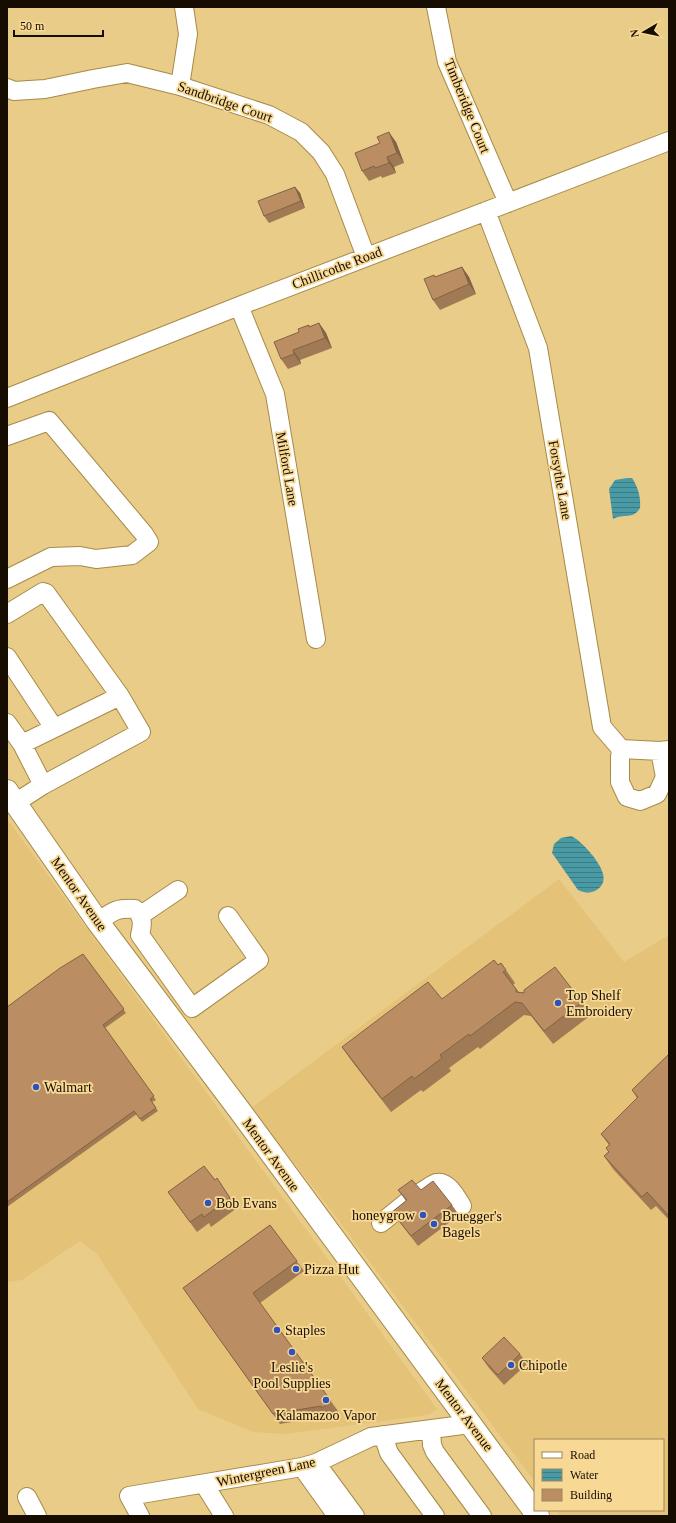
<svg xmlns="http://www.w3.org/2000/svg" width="676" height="1523" font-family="'Times New Roman',serif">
<defs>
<pattern id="water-rules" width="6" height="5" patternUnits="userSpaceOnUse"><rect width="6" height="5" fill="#499aa4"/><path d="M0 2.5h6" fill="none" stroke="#3c7c83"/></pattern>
</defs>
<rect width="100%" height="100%" fill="#eacc89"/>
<path fill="#e4c277" d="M7,819l430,590 -9,6 -143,19 -32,-2 -55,-23 -101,-155 -17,-13 -58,39 -15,2z
M559,879l65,83 45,-27v581h-108l-5,-6h107v-70h-128v42l-211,-281 -73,-93z"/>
<path fill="url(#water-rules)" d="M627,478h5c6,9 9,19 8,30 -7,12 -16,5 -27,11l-4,-30 6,-9z
M571,836c10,4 28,25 31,35 7,17 -11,26 -24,19l-26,-37 2,-9 7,-6z"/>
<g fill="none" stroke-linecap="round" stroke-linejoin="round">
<g stroke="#a78a48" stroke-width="20">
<path id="minor" d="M436,7l11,55 61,141
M180,86l8,-52 -4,-27
M7,88l7,3 31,-2 48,-10 34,-6 53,13 89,29 32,17 20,20 14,22 31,83
M486,211l52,137 64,379 19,22
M239,306l36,88 41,245
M7,398l232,-92 430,-165
M7,436l42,-15 95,113 5,8 -17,13 -36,4 -16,-3 -29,1 -44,22
M7,614l36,-22 3,1 74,103 -98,48 -15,-21
M7,657l47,71
M22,744l21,41
M621,749l-1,8v25l7,15 13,4 17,-7 8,-17 -5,-26
M621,749l39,2 9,-1
M15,803l28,-18 98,-53 -21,-36
M141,915l37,-25
M98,922c15,-11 18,-14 37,-13 8,8 8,15 5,26l52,73 67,-48 -31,-44
M421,1192c4,-2 10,-7 15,-9 12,-3 21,15 26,23
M381,1223l26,-21
M431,1429l1,16 3,7 47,64
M383,1435l6,18 46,63
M316,1463l39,53
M302,1467l35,49
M204,1484l20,32
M27,1497l10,19
M140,1516l-11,-20 173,-29 14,-4 55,-26 99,-13"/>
</g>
<g stroke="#a78a48" stroke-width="24">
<path id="major" d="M7,791l91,131 142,189 298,405"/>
</g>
<use href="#minor" stroke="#fff" stroke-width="18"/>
<use href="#major" stroke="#fff" stroke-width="22"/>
</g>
<path fill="#a07a54" d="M396,142l8,21 -10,4 2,6 -14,5 -1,-2 -12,5 -7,-10z
M295,187l5,6 5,15 -36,15 -5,-7z
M462,267l7,10 7,17 -36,16 -7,-10 1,-25 1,2z
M319,323l7,10 6,15 -32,12 1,4 -13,5 -7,-10 18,-27 11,-5z
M83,954l43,59 -21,15 51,72 -4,2 6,9 -16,11 -5,-8 -130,93v-200z
M501,963l14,20 -2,2 6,7 63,10 9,13 -38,29 -22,-28 -7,-1 -44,34 -2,-2 -29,21 2,3 -28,21 -2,-2 -30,22 -40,-52 -9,-13 100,-48 56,-34z
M669,1054v166l-13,-14 -5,4 -38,-41 -9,-13 4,-4 1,-7 -8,-11 36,-36 -5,-8z
M217,1178l20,30 -26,19 -2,-4 -12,9 -29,-40 47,-12z
M398,1190h23l31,15 7,10 -41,31 -26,-34 14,-11z
M270,1225l34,46 -44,32 78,108 -9,7 -1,-2 -48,8 -97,-136z
M520,1354l7,10 -23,21 -15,-17 -7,-10z"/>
<path fill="#826345" d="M389,132l7,10 8,21 -7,-10z
M387,157l7,10 2,6 -7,-10z
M295,187l5,6 5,15 -4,-7z
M462,267l7,10 7,17 -7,-10z
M319,323l7,10 6,15 -7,-10z
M293,350l7,10 1,4 -7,-10z"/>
<path fill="#ba8e62" stroke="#826345" d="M389,132l8,21 -10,4 2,6 -14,5 -1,-2 -12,5 -7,-18 25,-10 -3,-6z
M295,187l6,14 -37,15 -6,-15z
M462,267l7,17 -36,16 -9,-21 10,-4 1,2z
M319,323l6,15 -32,12 1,4 -13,5 -7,-17 25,-10 -1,-3 11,-4v2z
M83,954l41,55 -21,16 51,71 -4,3 6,9 -16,11 -6,-8 -127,91v-195l53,-39z
M494,960l4,5 3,-2 5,7 -3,2 13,17v3l8,1v-3l31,-23 27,35 -38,29 -22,-28 -7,-1 -45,34 -1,-2 -29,21 2,3 -28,21 -2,-3 -30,23 -40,-52 86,-65 14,17z
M669,1054v162l-22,-24 -5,5 -38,-41 5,-4 -3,-4 4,-4 -9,-10 37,-37 -6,-7z
M204,1166l11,14 2,-2 13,20 -26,19 -2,-3 -12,8 -22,-30z
M412,1180l9,10 12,-9 19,24 -41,31 -19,-24 15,-12 -9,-10z
M270,1225l27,36 -44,32 78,108 -9,7 -1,-2 -48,8 -90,-126z
M504,1337l16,17 -22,21 -16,-17z"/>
<g fill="#2d51c1" stroke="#f7d995" stroke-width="1.5">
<circle cx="558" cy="1003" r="4"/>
<circle cx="36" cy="1087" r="4"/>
<circle cx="208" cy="1203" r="4"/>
<circle cx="423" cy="1215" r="4"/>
<circle cx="434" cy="1224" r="4"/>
<circle cx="296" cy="1269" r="4"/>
<circle cx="277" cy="1330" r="4"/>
<circle cx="292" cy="1352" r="4"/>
<circle cx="511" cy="1365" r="4"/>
<circle cx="326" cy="1400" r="4"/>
</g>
<g text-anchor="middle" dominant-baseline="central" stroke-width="3.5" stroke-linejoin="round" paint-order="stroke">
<g font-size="14" fill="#170c00" stroke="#f7d995">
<text transform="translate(225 102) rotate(19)">Sandbridge Court</text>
<text transform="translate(467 106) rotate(68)">Timberidge Court</text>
<text transform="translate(337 268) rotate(-21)">Chillicothe Road</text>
<text transform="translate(287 469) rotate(80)">Milford Lane</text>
<text transform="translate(560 480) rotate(80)">Forsythe Lane</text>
<text transform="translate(79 894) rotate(55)">Mentor Avenue</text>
<text transform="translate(271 1155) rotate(54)">Mentor Avenue</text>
<text transform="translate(464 1415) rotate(53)">Mentor Avenue</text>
<text transform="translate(266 1472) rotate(-12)">Wintergreen Lane</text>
</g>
<g font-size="14" fill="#170c00" stroke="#f7d995" text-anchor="start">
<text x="566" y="995">Top Shelf<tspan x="566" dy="16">Embroidery</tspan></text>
<text x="44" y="1087">Walmart</text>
<text x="216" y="1203">Bob Evans</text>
<text x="415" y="1215" text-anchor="end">honeygrow</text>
<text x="442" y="1216">Bruegger's<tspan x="442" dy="16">Bagels</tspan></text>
<text x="304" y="1269">Pizza Hut</text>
<text x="285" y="1330">Staples</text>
<text x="519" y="1365">Chipotle</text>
<text x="292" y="1367" text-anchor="middle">Leslie's<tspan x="292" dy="16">Pool Supplies</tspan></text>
<text x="326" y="1415" text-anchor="middle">Kalamazoo Vapor</text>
</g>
</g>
<rect width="676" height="1523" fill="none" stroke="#170c00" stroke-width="16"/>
<rect x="534" y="1439" width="130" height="72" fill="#f7d995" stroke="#9d8759"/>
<rect x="542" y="1452" width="20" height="6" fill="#ffffff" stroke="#9d8759"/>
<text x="570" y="1459" font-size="12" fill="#170c00">Road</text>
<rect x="542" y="1469" width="20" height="12" fill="url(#water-rules)" stroke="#9d8759"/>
<text x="570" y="1479" font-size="12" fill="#170c00">Water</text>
<rect x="542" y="1489" width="20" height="12" fill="#ba8e62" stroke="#9d8759"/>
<text x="570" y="1499" font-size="12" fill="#170c00">Building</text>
<g transform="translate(644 32) rotate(261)" stroke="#f7d995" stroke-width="3" paint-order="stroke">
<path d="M0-3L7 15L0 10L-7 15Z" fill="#170c00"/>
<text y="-6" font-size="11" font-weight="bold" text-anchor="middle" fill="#170c00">N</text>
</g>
<path d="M14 30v6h89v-6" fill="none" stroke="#170c00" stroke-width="2"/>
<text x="20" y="30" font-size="12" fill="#170c00" stroke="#f7d995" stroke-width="3" paint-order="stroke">50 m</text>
</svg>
